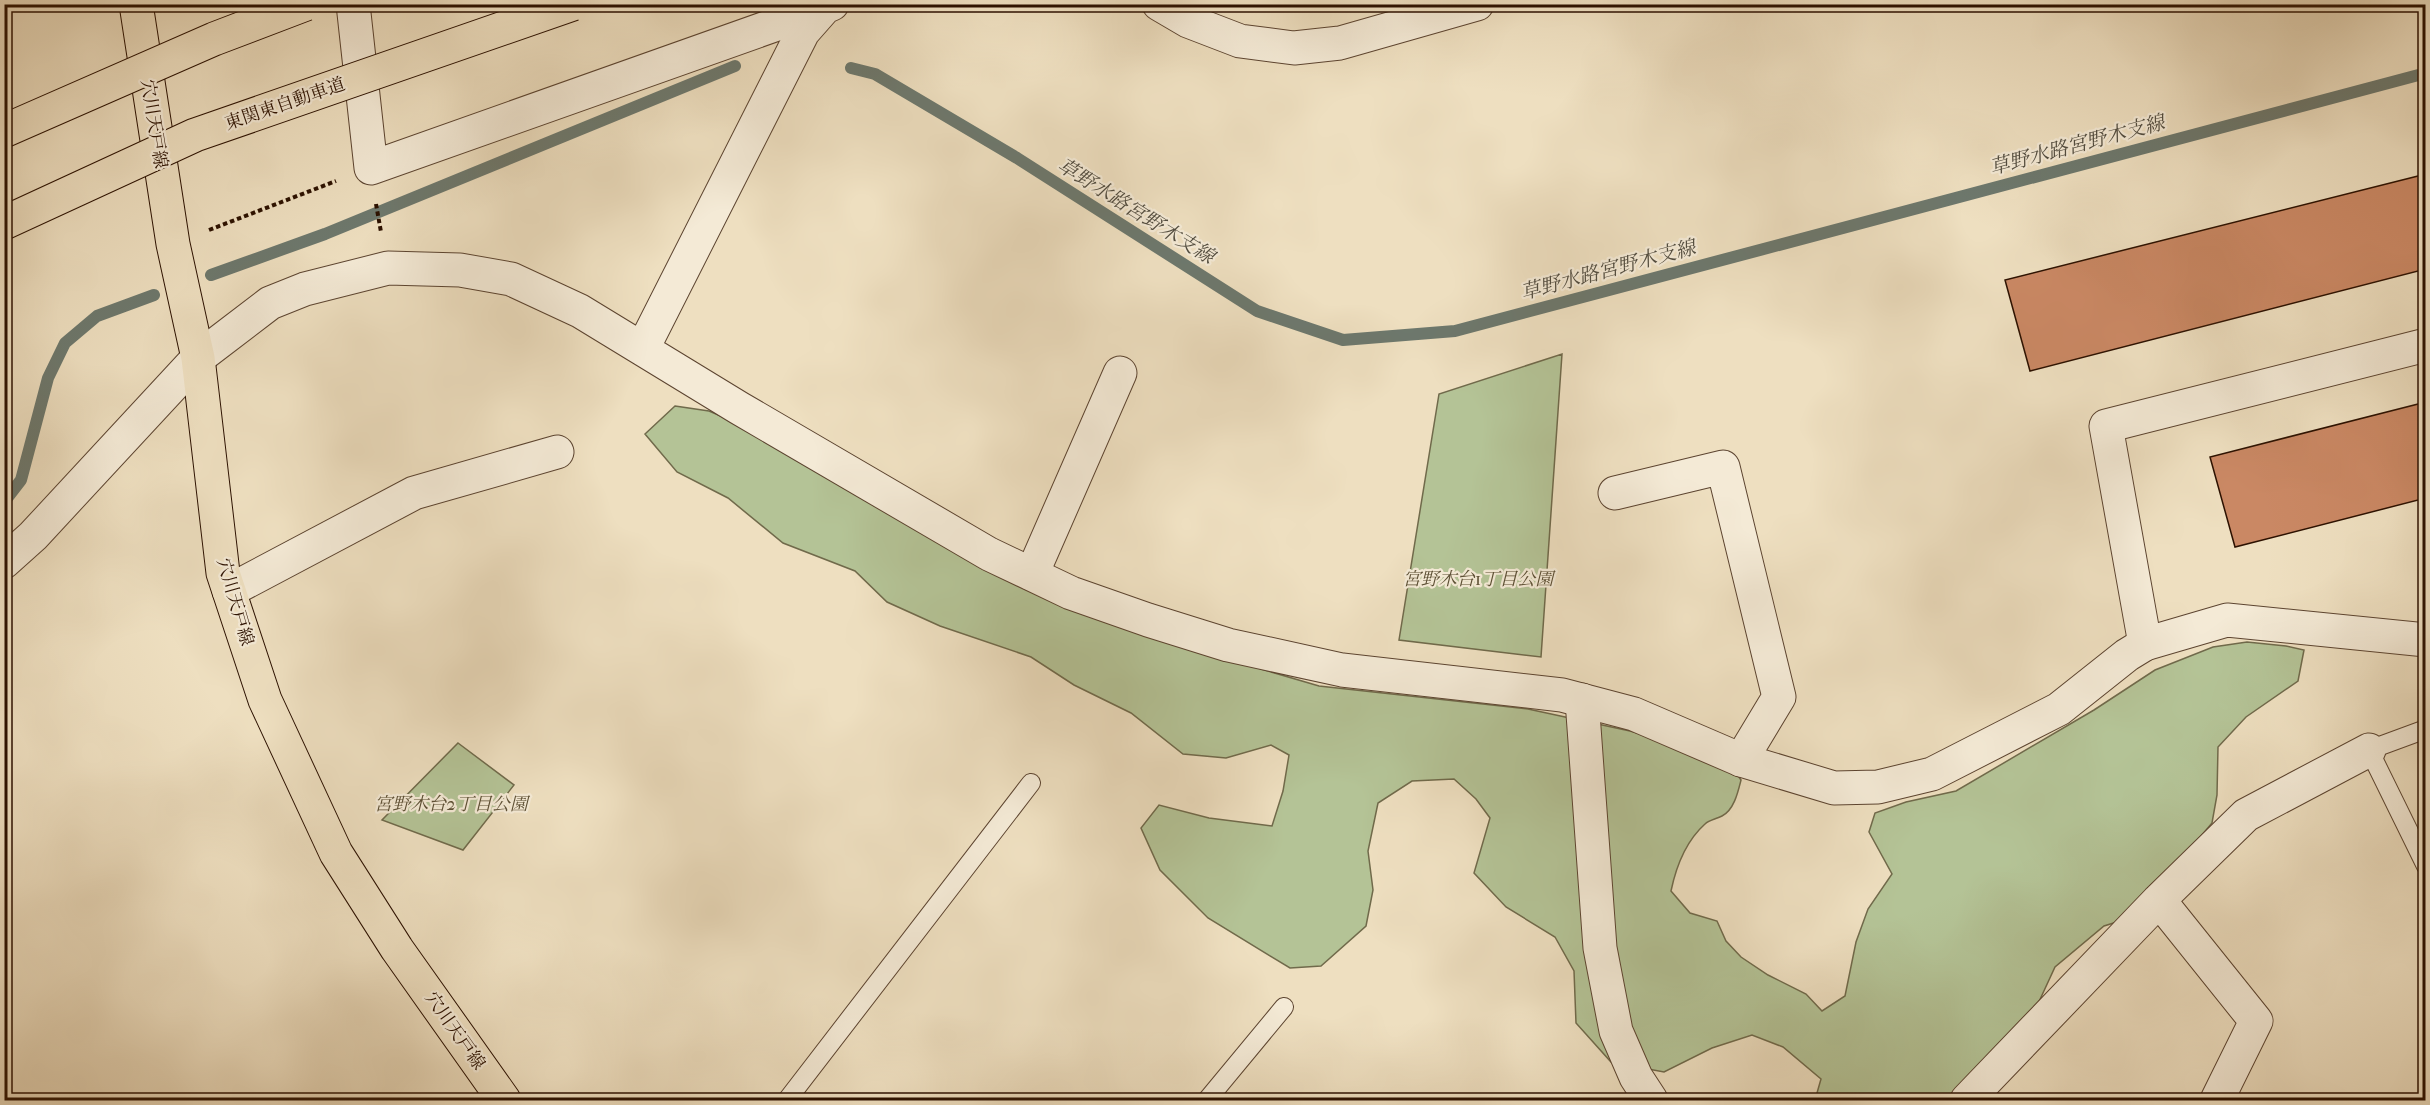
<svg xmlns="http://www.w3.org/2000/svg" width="2430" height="1105" font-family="'IM FELL French Canon','Noto Serif JP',serif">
<rect width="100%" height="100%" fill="#eedfc0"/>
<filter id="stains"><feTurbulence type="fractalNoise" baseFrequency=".00333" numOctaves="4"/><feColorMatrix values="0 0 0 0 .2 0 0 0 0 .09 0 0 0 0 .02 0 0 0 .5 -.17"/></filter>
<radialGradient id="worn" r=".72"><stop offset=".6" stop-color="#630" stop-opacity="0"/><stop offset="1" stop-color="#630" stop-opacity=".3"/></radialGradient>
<path fill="#b4c396" stroke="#706a4b" stroke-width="1.5" d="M1562,354l-21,303 -142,-17 40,-246z
M675,406l34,5 47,20 505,238 58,17 209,23 102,22 97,28 14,21c-3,12 -7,30 -19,36 -6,3 -13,4 -17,8 -19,17 -29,43 -34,67l19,22 27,8 9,20 15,16 27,18 38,19 16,17 23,-15 11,-54 12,-33 24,-35 -23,-42 6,-19 31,-11 50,-11 138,-81 61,-40 58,-23 34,-5 39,4 18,4 -6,31 -52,36 -28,30 -1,48 -5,28 -79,94 -29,9 -49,41 -18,39 -65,94h-157l6,-21 -38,-32 -31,-12 -40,13 -48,24 -53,-10 -35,-39 -2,-52 -19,-34 -49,-30 -32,-34 16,-55 -14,-19 -22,-20 -42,2 -34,22 -10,48 5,39 -7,36 -45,40 -31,2 -82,-50 -48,-48 -19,-42 18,-23 50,13 63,8 11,-35 6,-36 -18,-10 -45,13 -43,-4 -52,-41 -57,-28 -43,-28 -91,-31 -53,-24 -32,-31 -72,-28 -55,-45 -51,-26 -32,-38z
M458,743l56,42 -51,65 -81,-30z"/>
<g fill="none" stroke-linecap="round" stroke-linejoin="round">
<path stroke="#6d786d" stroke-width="12" d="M851,68l24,6 142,84 240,153 86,29 112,-9 971,-258
M211,275l114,-41 410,-168
M4,502l17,-22 27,-102 17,-35 32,-27 57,-21"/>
</g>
<path fill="#ca8864" stroke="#2c1100" stroke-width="1.5" d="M2426,174v95l-396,102 -25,-91z
M2426,402v96l-191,49 -25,-90z"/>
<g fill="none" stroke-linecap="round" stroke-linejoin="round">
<g stroke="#5c4430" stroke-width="20">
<path id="service" d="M2426,729l-57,21 57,116
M787,1100l244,-317
M1207,1100l77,-93"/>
</g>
<g stroke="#5c4430" stroke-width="35">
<path id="minor" d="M353,4l18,164 454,-161
M1615,493l108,-26 56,230 -38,63
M1032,574l88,-201
M229,591l185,-98 143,-41
M2145,644l-39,-218 320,-81
M1582,700l18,248 16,83 20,46 15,23
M2159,900l97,121 -39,79
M1967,1100l192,-200 87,-85 123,-65"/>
</g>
<g stroke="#5c4430" stroke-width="35">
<path id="tertiary" d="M1159,4l29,17 52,20 54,7 46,-5 137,-39
M643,348l160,-316 22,-25 7,-3
M4,562l29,-26 165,-178 72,-55 35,-14 83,-21 72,2 51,9 69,32 159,97 250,146 82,39 77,27 80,25 114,25 220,25 72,19 107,46 93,28 44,-1 54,-13 127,-65 68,-54 18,-11 82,-24 199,20"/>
</g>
<g stroke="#2c1100" stroke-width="35">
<path id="primary" d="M136,4l37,240 25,114 25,215 42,127 71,153 61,96 107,151"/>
</g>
<path stroke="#2c1100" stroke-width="4" stroke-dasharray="4.5 3" stroke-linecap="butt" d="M376,204l5,28
M209,230l127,-49"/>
<use href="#service" stroke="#f4ead6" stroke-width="18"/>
<use href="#minor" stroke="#f4ead6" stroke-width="33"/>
<use href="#tertiary" stroke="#f4ead6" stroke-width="33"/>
<use href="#primary" stroke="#eedfc0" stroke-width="33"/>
<g stroke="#2c1100" stroke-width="35" stroke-linecap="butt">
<path id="motorway-bridge" d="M4,131l210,-92 92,-35
M4,223l191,-88 378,-131"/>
</g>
<use href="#motorway-bridge" stroke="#eedfc0" stroke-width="33"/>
</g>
<g text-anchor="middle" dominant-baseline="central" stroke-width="4.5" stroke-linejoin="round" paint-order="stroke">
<g font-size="18" fill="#2c1100" stroke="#f4ead6">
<text transform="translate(285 104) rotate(-19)">東関東自動車道</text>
<text transform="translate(154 124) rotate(81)">穴川天戸線</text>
<text transform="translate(235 602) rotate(74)">穴川天戸線</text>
<text transform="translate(455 1031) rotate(55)">穴川天戸線</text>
</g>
<g font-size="18" font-style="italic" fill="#5c4f34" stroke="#f4ead6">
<text x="1478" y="579">宮野木台1丁目公園</text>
<text x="451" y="804">宮野木台2丁目公園</text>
</g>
<g font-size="20" font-style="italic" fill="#524d40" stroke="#f4ead6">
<text transform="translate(2077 145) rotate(-15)">草野水路宮野木支線</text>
<text transform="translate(1136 211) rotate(32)">草野水路宮野木支線</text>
<text transform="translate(1608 270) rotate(-15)">草野水路宮野木支線</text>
</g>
</g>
<rect width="2430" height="1105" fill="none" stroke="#eedfc0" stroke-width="24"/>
<rect x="6" y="6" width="2418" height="1093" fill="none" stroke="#2c1100" stroke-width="3"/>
<rect x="12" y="12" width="2406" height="1081" fill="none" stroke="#2c1100" stroke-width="1.5"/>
<rect width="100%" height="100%" filter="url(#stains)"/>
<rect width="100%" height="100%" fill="url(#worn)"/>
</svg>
